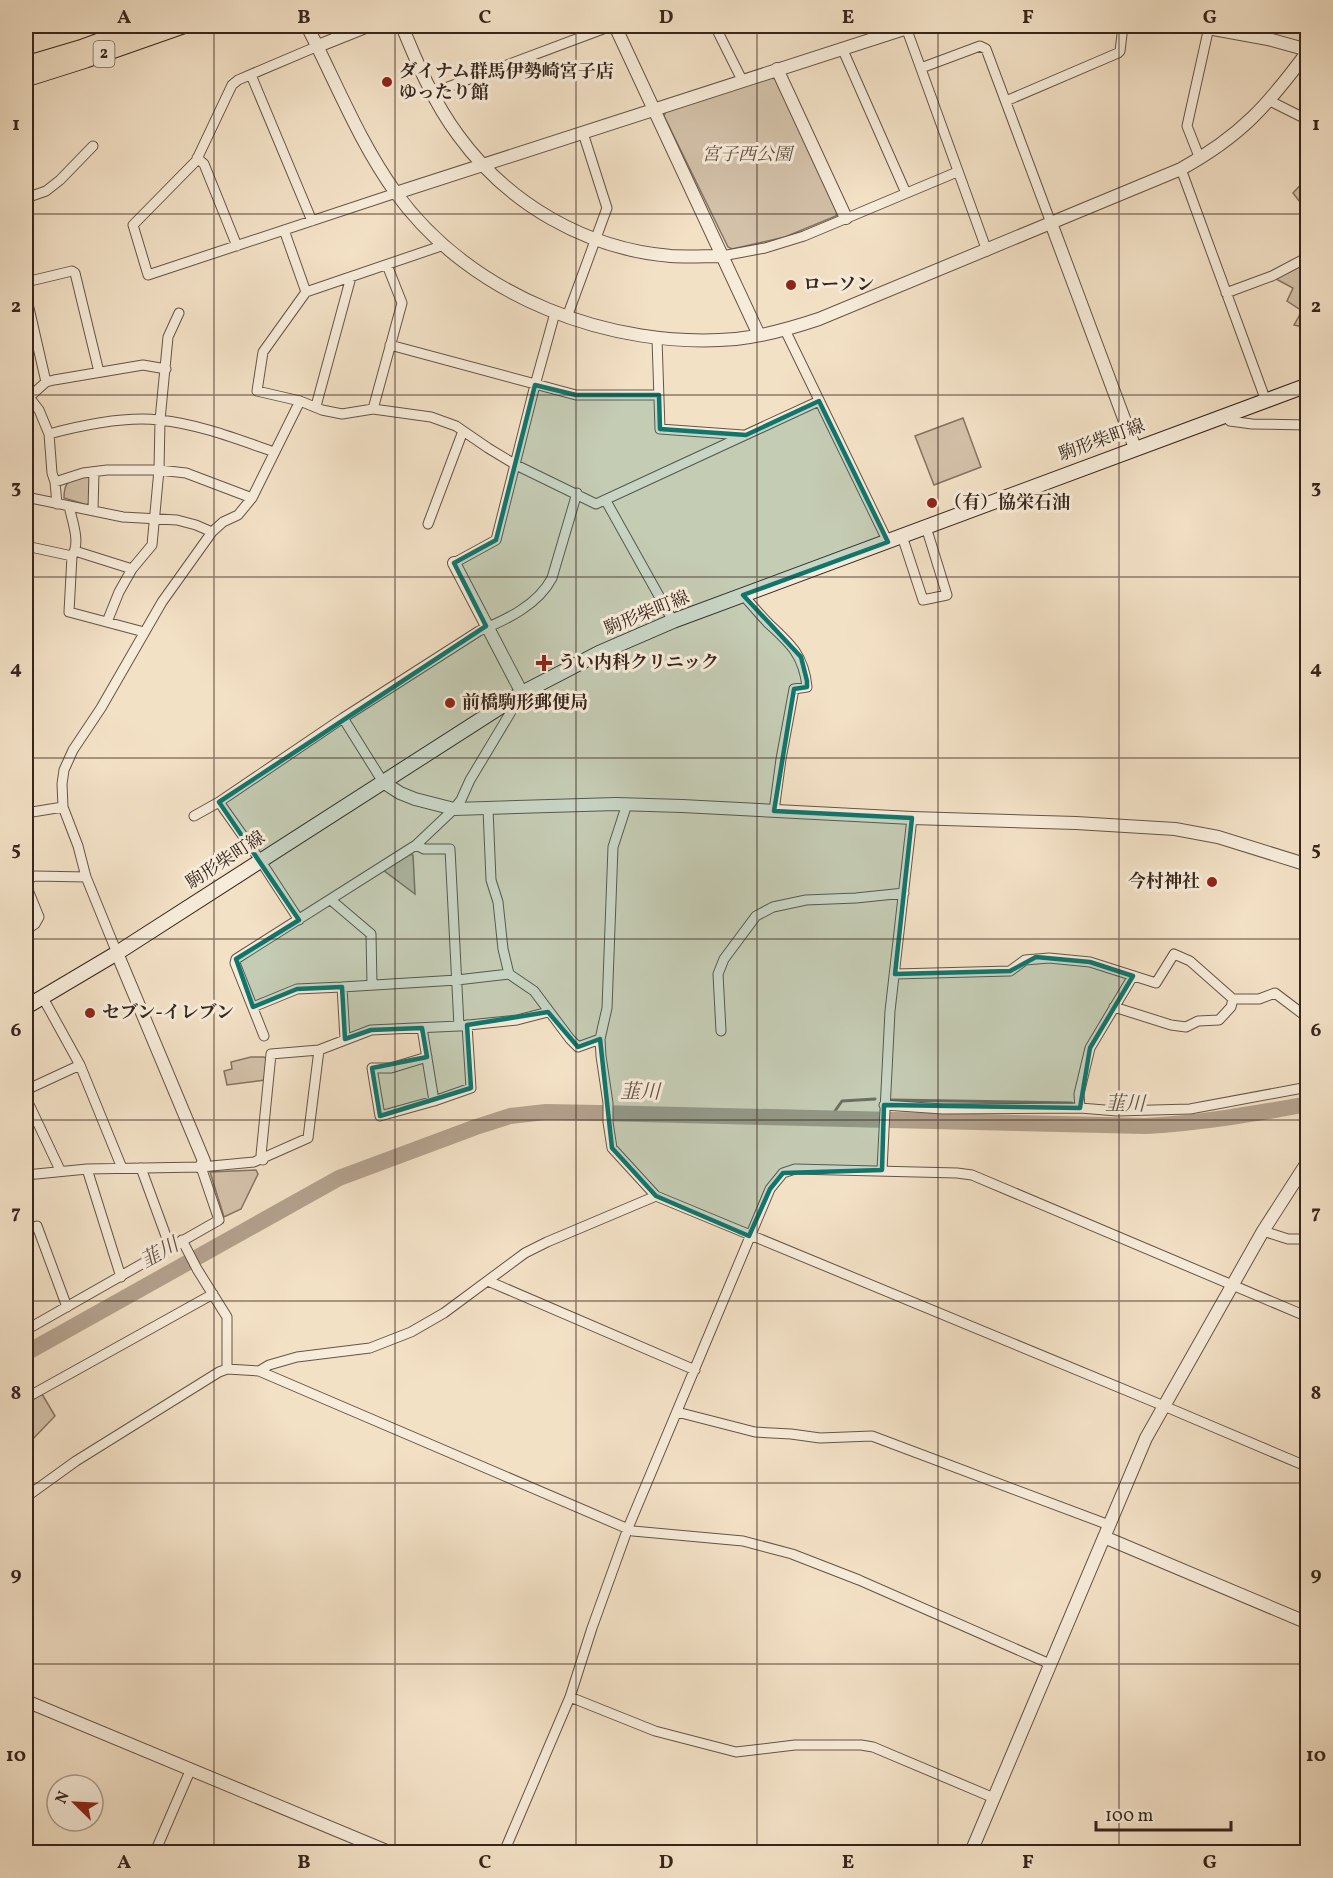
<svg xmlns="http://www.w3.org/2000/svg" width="1333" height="1878" font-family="Vollkorn,'Noto Serif JP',serif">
<rect width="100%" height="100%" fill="#f3e1c6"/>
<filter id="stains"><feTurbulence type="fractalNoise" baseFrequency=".00333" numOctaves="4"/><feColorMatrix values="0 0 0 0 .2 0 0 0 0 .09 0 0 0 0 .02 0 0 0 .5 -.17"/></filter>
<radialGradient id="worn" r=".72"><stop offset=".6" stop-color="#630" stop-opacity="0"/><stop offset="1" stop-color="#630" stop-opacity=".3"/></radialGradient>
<path fill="#d3c1a9" stroke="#847363" stroke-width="1.5" d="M771,78l5,1 61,133 -1,4 -51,21 -53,12 -4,-2 -64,-131 2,-5z
M1307,178v33l-14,-18z
M1307,263v65l-13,-3 8,-14 -15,-10 6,-13 -17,-9z
M963,418l18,49 -47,18 -19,-49z
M87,475l4,4v21l-4,5 -23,-7c0,-19 7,-18 23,-23z
M408,854l5,1 2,39 -32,-24z
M251,1057h13l4,3 -3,20 -38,5 -3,-14 8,-2 -1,-7z
M256,1170l2,4 -17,35 -17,8 -14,-45z
M42,1394l13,22 -24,25 -5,-10v-28z"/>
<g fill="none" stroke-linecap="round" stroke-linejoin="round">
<path stroke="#816f60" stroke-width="3" d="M892,1100l180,3
M830,1118l12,-17 33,-2"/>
<path stroke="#b3a18d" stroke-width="16" d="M26,1353l313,-175 137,-51 34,-11 36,-4 53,1 547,13c55,-3 108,-12 162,-22"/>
<g stroke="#655447" stroke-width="11">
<path id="minor" d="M715,26l27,54
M902,26l6,7 79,218
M318,46l-80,34 -6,5 -36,76 -63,64 15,50 248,-82
M842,48l64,145
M921,68l59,-22 6,3 65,174
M251,75l61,146
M432,93l179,-67
M1006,101l112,-48 2,-2 3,-25
M1270,101l38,19
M197,158l7,6 33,82
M1200,159l-13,-33 22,-99
M1181,169l85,232
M26,198l20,-7 14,-11 33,-34
M284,230l22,62
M444,245l-138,47 -43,60 -6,39 43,10 22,9 20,4 31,-5 58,8 25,9 32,22 28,17 80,39 223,-103
M722,256l43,-8 39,-12 153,-64
M26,282l46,-11 3,2 24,99
M1226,293l46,-17 36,-19
M26,295l20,87
M567,317l40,-109 -24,-75
M785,330l103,212
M657,339l3,90 83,6
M390,345l186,50h83
M29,397l10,13 10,24 3,39 3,9 2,22
M26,400l20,-18 8,-2 89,-15 23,4
M316,406l35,-129
M373,409l29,-106 -15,-38
M1225,416l5,5 22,3 56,1
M49,434c34,-9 75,-18 110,-14 40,4 78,19 115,32
M55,482l28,-9 24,-3h52l27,3 66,25
M26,497l97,20 54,3 19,5 16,7
M606,501l67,120
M69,506c3,15 12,36 3,50l-3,56 75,20
M93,510l1,-38
M428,524l35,-93
M902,536l21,64 24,-5 -21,-68
M26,546l46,10
M75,551l57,18
M454,563l42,-23 39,-155 20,-72
M743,595c9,10 17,20 26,29 22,20 35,32 38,63l-13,2 -13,70 -7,52
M107,622l12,-30 13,-23 20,-24 7,-75 1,-50 8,-83 11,-24
M343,718l40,64
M219,802l41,58 39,60
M627,804l-14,43 -6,161 -7,31 1,17 7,47v19l4,26 44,48 508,210 144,61
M488,809l3,71 7,22 5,47 6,25 25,17 36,48 8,8 22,-8
M26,813l37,-6
M194,816l25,-14 124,-84 136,-87c27,-11 59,-26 73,-53l25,-85
M416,845l8,4h26l9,177
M26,880l9,-4 51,1
M26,885l13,32 -4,7 -9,6
M331,900l40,34 1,51
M117,953l-31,-76 -8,-31 -15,-39 -1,-23 2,-14 9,-20 28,-42 61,-106 50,-70 11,-10 15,-7 14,-17 48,-97
M895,974l115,-3 15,-11 24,-2 41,4 66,21 18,-29 16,7 43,38h26l16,-6 33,25
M342,987l115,-7 52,-6
M43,998l37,67 42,103
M253,1007l44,-18 45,-2 3,52
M1114,1007l57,18 15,2 12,-6 21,-1 12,-13 2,-8
M422,1028l12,73 -54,15 -8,-48h19l36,-11
M721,1031l-3,-57 6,-15 32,-43 17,-9 33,-7 50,-2 48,-5
M264,1036l-29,-73 1,-4 180,-114 38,-36 7,-9 9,-20 51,-85
M26,1090l54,-25
M26,1098l34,72
M434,1101l37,-13 -4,-63
M884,1105l59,4 137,-1 37,3 73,-2 118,-22
M1080,1108l-1,-14 11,-46 43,-72
M263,1160l-2,-5 10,-101 48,-4 52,-20 88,-4 58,-6 31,-8
M141,1168l29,79
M87,1169l34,108
M882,1170l8,-159 22,-193
M26,1175l61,-6 114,-2 53,-5 54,-24 11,-88
M26,1229l11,-3 30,81
M1263,1231l25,8h20
M182,1240l15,29 30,48v52
M488,1281l207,89
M26,1330l193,-110 -18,-53
M259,1371l10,-6 28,-8 73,-9 41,-16 33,-19 81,-60 22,-11 109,-46
M26,1398l187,-104
M677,1412l78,20 36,2 29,4 52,-2 237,89
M26,1497l50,-36 143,-89 8,-3 32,2 374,160 110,10 49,13 67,26 191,84
M570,1697l85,34 81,21 59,-7h66l12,2 121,51
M155,1852l35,-81
M504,1852l66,-155 22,-69 36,-100 142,-339 13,-16 12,-4 162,4 15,2 336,142"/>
</g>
<g stroke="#655447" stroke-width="14">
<path id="tertiary" d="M307,26c29,56 52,116 89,167 75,104 215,157 340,146 28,-3 56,-11 83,-20l362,-150c60,-33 87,-64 127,-118
M402,26c15,37 32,77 56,109 50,69 128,114 213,121 17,1 34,0 51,0
M615,26l144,309
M1197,26l71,13 40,11
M318,46l50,-20
M777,69l69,149
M396,193l508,-164 4,-3
M1051,223l84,225
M454,563l68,130
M383,782l17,11 15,6 39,10 162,-5 66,2 230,12 164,5 99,6 43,8 90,28
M117,953l87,208 -3,6
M1104,1537l204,86
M26,1701l363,151
M971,1852l175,-414 117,-207 45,-70"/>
</g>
<g stroke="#36251d" stroke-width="16">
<path id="secondary" d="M26,1007l91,-54 405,-260 77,-40 74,-32 635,-236"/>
</g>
<g stroke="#36251d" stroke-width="17">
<path id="primary" d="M26,64l54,-16 60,-22
M26,79l60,-19 97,-34"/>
</g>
<use href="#minor" stroke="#f7ecda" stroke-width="9"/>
<use href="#tertiary" stroke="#f7ecda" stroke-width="12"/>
<use href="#secondary" stroke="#f7ecda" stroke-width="14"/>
<use href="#primary" stroke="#f3e1c6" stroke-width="15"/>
</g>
<path fill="#0f766e" fill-opacity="0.2" stroke="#0f766e" stroke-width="4.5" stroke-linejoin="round" d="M535,385l41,10h83l1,34 86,6 73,-34 69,141 -145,53 58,62 6,24v6l-13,2 -20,122 138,7 -17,156 115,-3 26,-14 54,5 43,14 -43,72 -10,60 -196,-3 -2,65 -99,3 -13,16 -21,47 -93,-40 -44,-48 -12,-109 -22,8 -30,-35 -81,13 4,63 -91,28 -8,-48 55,-11 -5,-29 -51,2 -26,9 -3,-52 -45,2 -44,18 -17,-48 63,-39 -80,-118 267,-176 -32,-63 42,-23z"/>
<path fill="none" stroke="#36251d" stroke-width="1.5" stroke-opacity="0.55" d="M214,26v1826M395,26v1826M576,26v1826M757,26v1826M938,26v1826M1119,26v1826M26,214h1282M26,395h1282M26,577h1282M26,758h1282M26,939h1282M26,1120h1282M26,1301h1282M26,1483h1282M26,1664h1282"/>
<g fill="#8f2418" stroke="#f7ecda" stroke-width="2">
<circle cx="387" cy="82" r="6"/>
<circle cx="791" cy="285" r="6"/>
<circle cx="932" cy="503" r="6"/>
<path d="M541 654h6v6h6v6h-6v6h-6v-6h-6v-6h6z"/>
<circle cx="450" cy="703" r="6"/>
<circle cx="1212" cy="882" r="6"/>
<circle cx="90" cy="1013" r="6"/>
</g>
<g text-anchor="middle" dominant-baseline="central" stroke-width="6" stroke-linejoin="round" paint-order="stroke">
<rect fill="#f7ecda" stroke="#706156" stroke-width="1.5" x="93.5" y="41" width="21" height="26" rx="4.5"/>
<g font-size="16" font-weight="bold" fill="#36251d">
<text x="104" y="54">2</text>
</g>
<g font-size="18" font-weight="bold" fill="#36251d" stroke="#f7ecda" text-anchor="start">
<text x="399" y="72">ダイナム群馬伊勢崎宮子店<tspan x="399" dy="21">ゆったり館</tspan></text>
<text x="803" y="285">ローソン</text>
<text x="944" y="503">（有）協栄石油</text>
<text x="558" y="663">うい内科クリニック</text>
<text x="462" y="703">前橋駒形郵便局</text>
<text x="1200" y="882" text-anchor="end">今村神社</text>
<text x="102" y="1013">セブン-イレブン</text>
</g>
<g font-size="18" font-style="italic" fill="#5d4c40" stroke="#f7ecda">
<text x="747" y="155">宮子西公園</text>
</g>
<g font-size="18" fill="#36251d" stroke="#f7ecda">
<text transform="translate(1102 441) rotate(-20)">駒形柴町線</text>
<text transform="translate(647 614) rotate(-22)">駒形柴町線</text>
<text transform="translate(226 861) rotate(-33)">駒形柴町線</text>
</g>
<g font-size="20" font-style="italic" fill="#625044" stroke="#f7ecda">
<text transform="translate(640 1093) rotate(1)">韮川</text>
<text transform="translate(1125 1105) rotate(1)">韮川</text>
<text transform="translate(160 1254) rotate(-29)">韮川</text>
</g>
</g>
<rect width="1333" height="1878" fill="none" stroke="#f3e1c6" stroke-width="66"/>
<g transform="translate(75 1803) rotate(294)"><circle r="28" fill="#f7ecda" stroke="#aa9c8e" stroke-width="1.5"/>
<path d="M0-4.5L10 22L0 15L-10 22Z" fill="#8f2418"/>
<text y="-9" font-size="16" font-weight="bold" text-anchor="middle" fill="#36251d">N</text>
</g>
<path d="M1096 1821v9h135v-9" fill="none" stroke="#36251d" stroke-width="3"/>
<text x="1105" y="1821" font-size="18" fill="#36251d" stroke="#f7ecda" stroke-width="4.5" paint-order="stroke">100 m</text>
<rect x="33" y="33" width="1267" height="1812" fill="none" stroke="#36251d" stroke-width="2"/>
<g font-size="20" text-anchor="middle" font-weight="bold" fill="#36251d">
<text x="124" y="23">A</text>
<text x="304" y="23">B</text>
<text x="485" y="23">C</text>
<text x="666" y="23">D</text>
<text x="848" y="23">E</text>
<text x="1028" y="23">F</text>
<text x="1210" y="23">G</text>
<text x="16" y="130">1</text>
<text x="1316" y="130">1</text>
<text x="16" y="312">2</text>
<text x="1316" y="312">2</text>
<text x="16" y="493">3</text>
<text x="1316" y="493">3</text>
<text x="16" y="674">4</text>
<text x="1316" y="674">4</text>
<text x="16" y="855">5</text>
<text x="1316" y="855">5</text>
<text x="16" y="1036">6</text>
<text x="1316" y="1036">6</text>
<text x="16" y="1218">7</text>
<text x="1316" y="1218">7</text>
<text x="16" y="1399">8</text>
<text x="1316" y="1399">8</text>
<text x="16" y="1580">9</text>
<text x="1316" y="1580">9</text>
<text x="16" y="1761">10</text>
<text x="1316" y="1761">10</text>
<text x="124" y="1868">A</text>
<text x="304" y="1868">B</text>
<text x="485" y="1868">C</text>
<text x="666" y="1868">D</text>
<text x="848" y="1868">E</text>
<text x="1028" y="1868">F</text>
<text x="1210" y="1868">G</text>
</g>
<rect width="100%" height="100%" filter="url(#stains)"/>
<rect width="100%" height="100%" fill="url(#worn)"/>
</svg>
